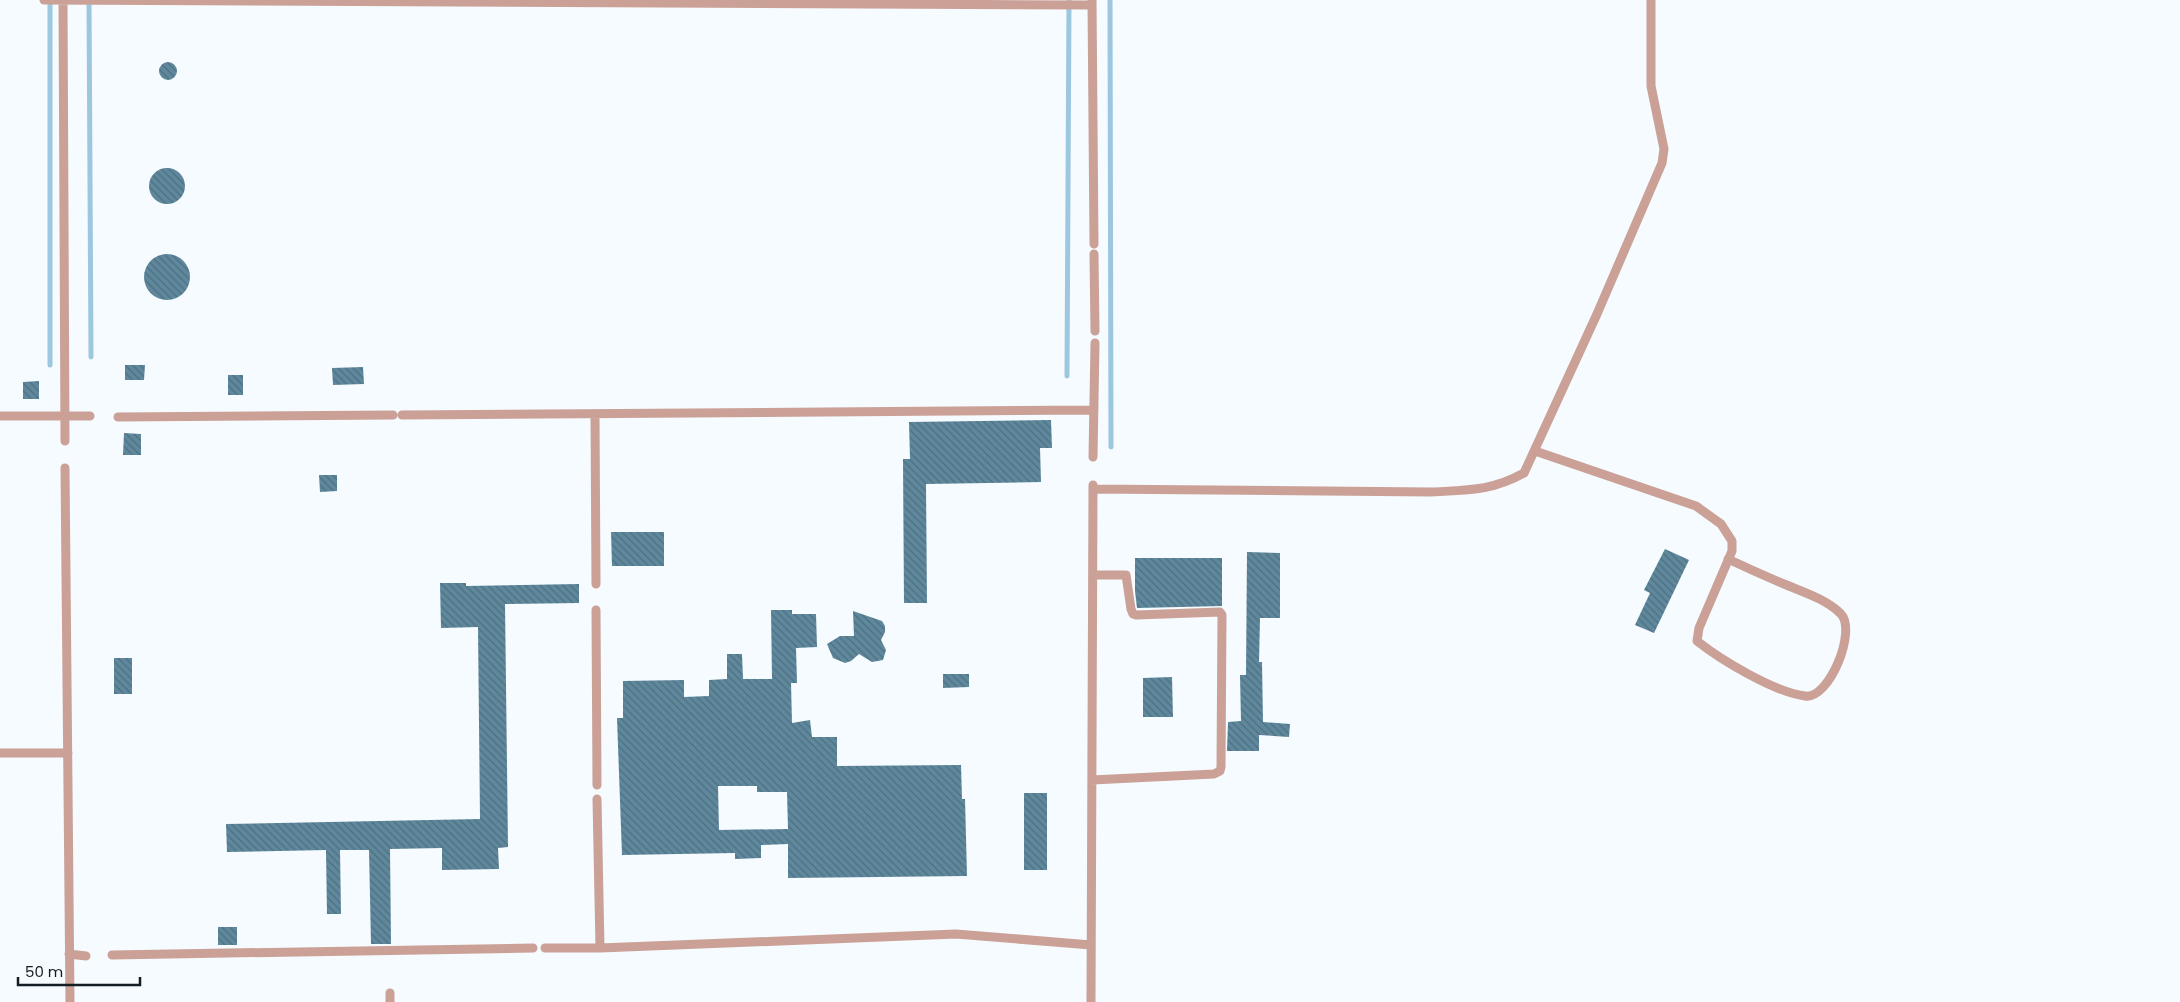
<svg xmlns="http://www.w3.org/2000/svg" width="2180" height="1002" font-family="Poppins,sans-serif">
<defs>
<pattern id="building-back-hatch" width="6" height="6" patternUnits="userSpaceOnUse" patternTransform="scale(1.25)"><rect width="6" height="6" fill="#5f889d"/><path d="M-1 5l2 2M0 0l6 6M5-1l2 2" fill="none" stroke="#4d6f80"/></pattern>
</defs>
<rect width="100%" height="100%" fill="#f5fbfe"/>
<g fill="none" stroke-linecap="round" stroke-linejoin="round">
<path stroke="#9cc7de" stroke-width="5" d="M50,0v365
M89,0l2,357
M1110,0l1,447
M1067,376l2,-376"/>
</g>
<path fill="url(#building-back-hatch)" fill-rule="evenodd" d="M159 71a9 9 0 1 1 18 0a9 9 0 1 1-18 0Z
M149 186a18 18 0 1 1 36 0a18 18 0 1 1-36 0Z
M144 277a23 23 0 1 1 46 0a23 23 0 1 1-46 0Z
M125,365h20l-1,15h-19z
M363,367l1,17 -31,1 -1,-17z
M228,375h15v20h-15z
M39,381v18h-16v-17z
M1051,420l1,28h-12l1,34 -115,2 1,119h-23l-1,-144h7l-1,-37z
M124,433l17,1v21h-18z
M319,475h18v16l-17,1z
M611,532h53v34h-52z
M1665,549l24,11 -35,73 -19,-8 15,-32 -6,-3z
M1247,552l33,1v65h-20l-1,44h3l1,60 27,2 -1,13 -30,-2v16h-32l1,-29 13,-1 -1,-46h6z
M1135,558h87v48l-85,2 -2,-17z
M440,583h26v3l113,-2v19l-74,1 3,243 -10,1 1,21 -57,1v-22l-52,1 1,95h-20l-2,-94h-29l1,64h-14l-1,-64 -99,2 -1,-28 254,-5 -2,-192 -37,1z
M771,610h21v4h24l1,33 -21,1 1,35h-6l1,40 18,-3 2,17h25v29l124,-1 1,34h3l2,77 -179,2v-34l-27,1v13l-26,1v-6l-113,2 -5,-137h6v-37l61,-1v17l25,-1v-16l18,-1v-25h15l1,25h29zM718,786h39v6h30l1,37 -69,1z
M853,611l29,10 3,5v6l-4,8 5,10 -3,10 -11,2 -13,-8 -8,7 -6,2 -12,-5 -6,-14 13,-8h14z
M114,658h18v36h-18z
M943,674h26v13l-26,1z
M1172,677l1,40h-30v-39z
M1024,793h23v77h-23z
M218,927h19v18h-19z"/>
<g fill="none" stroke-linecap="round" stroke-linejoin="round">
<path stroke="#caa097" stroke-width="9" d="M44,0l1048,5
M63,0l2,441
M1092,0l2,244
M1094,254l1,77
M595,414l1,170
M402,415l692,-5
M0,416h90
M118,417l275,-2
M1535,451l161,55 25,18 11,17v10l-33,77 -2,13c24,19 77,51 108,55 24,4 52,-65 36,-82 -15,-15 -38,-22 -57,-30 -19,-8 -37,-16 -56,-25
M1093,457l2,-114
M65,468l5,534
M1094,489l338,3c35,-2 60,-1 92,-19l73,-159 65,-151 2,-14 -13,-63v-86
M596,610l1,175
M0,753h68
M1092,780l122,-6 6,-3 1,-4 1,-152 -2,-3 -84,3 -3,-1 -2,-5 -5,-34h-33
M545,948h55l-3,-149
M600,948l356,-14 135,11
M69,954l17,2
M112,955l421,-7
M390,993v9
M1091,1002l2,-517"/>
</g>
<path d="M18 977v8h122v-8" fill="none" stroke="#131d23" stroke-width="2.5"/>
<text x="25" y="977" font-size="15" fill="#131d23" stroke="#f5fbfe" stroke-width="4" paint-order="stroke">50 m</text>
</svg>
